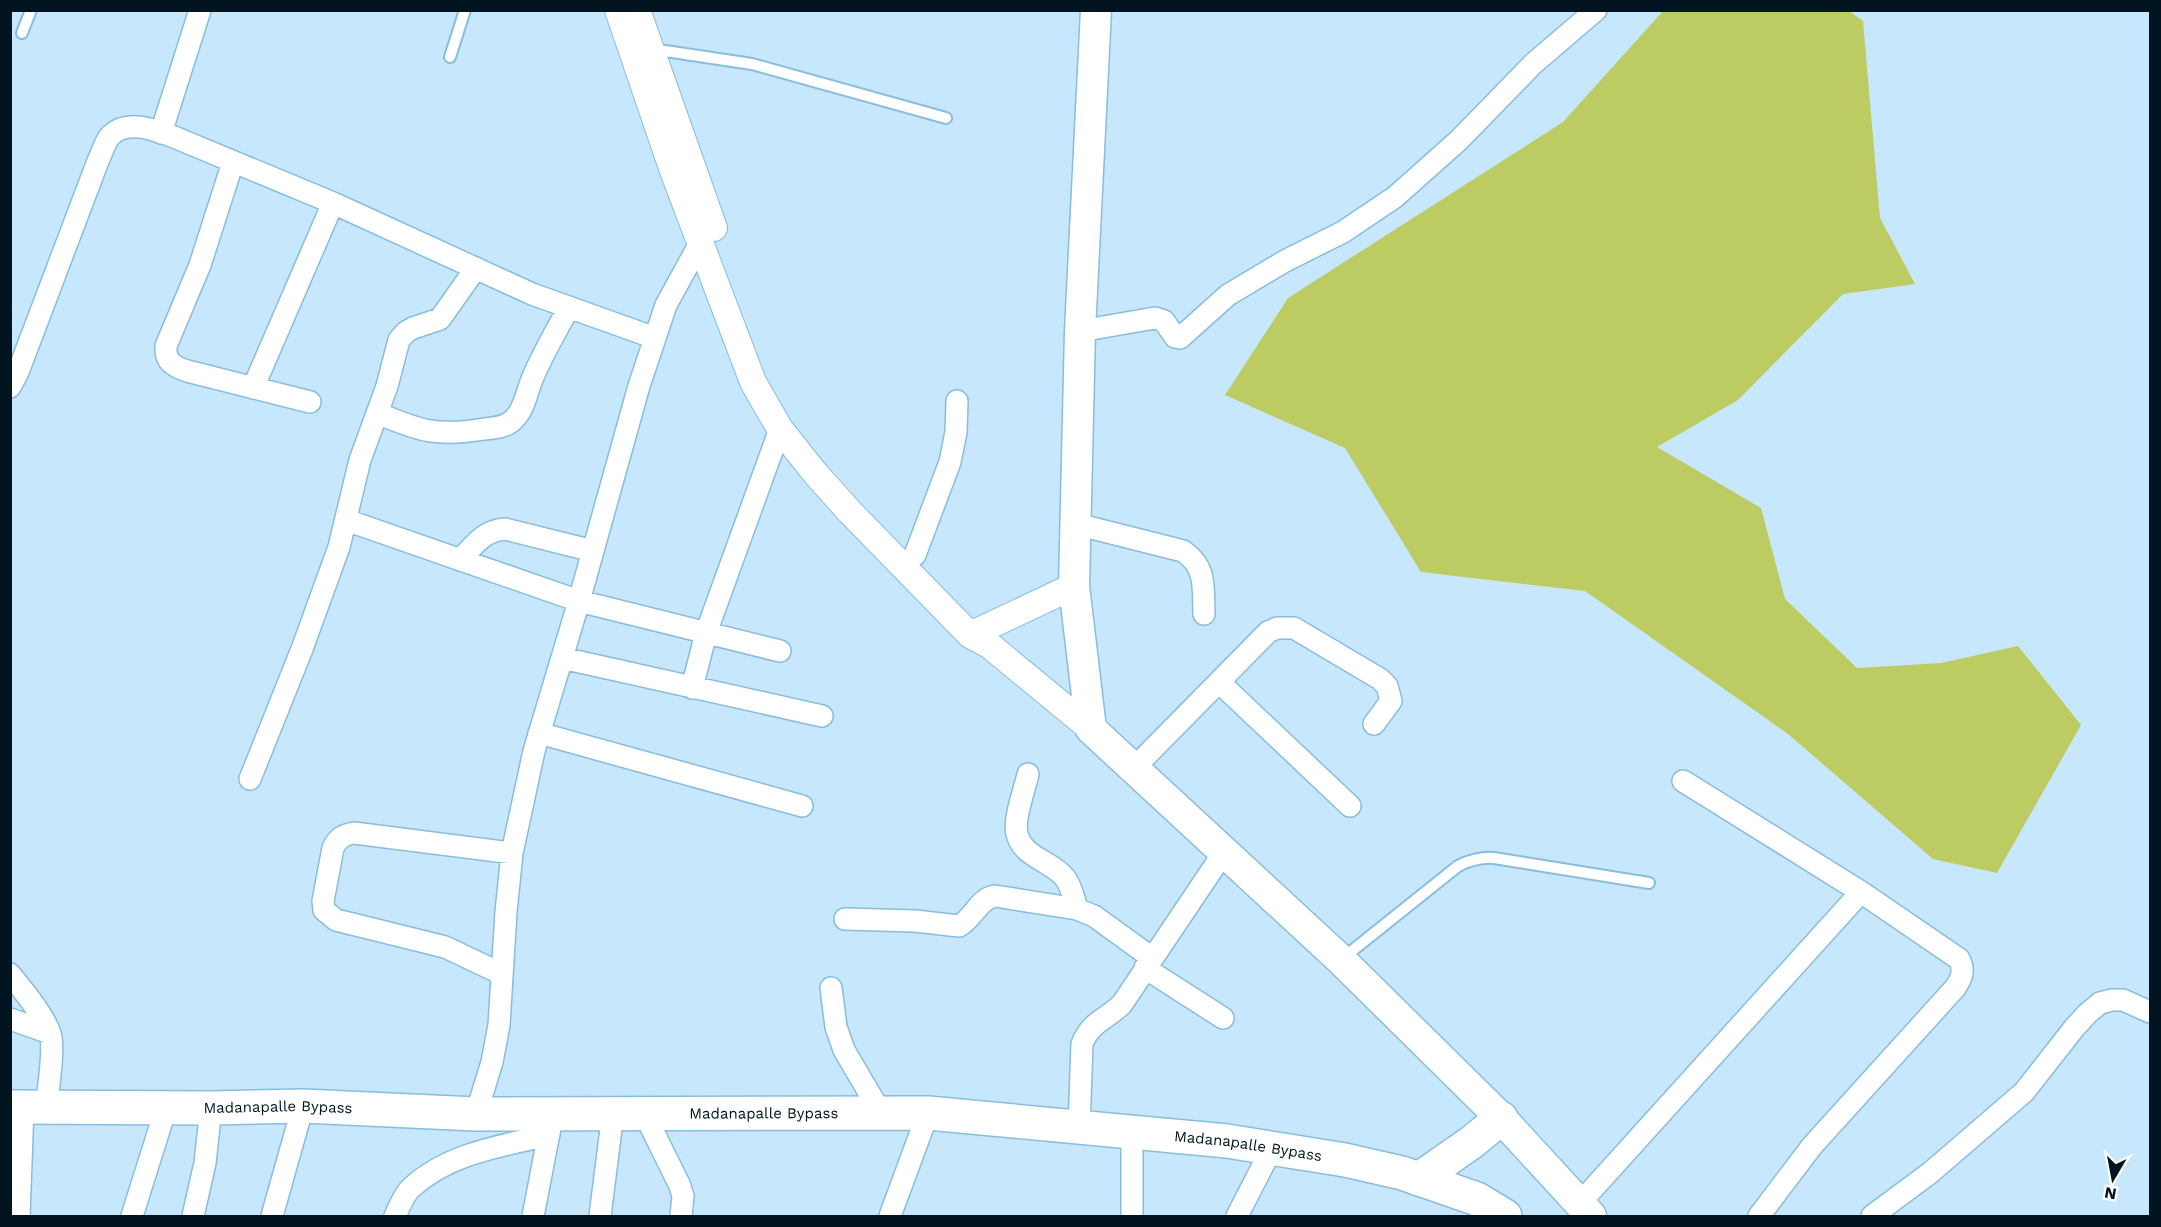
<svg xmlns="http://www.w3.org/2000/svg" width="2161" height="1227" font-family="'Work Sans',sans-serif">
<rect width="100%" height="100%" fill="#c7e7fc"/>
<path fill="#bccc62" d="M1663,11h186l14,10 17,197 35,66 -72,10 -105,106 -81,47 104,61 24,91 72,69 84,-5 77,-17 63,79 -84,148 -64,-14 -145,-125 -203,-143 -164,-19 -76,-124 -120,-53 63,-97 275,-176z"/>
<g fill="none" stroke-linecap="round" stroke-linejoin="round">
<g stroke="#88bddf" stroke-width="14">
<path id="service" d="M22,33l9,-23
M652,49l100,15 194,54
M450,57l15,-47
M1343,958l115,-92c12,-6 22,-9 36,-8l155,25"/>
</g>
<g stroke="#88bddf" stroke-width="24">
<path id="minor" d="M161,133l39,-123
M233,162l-33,103 -34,81c-1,16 7,20 21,25l123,31
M1080,331l75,-13 9,3 11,16 5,1 48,-43 57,-34 58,-29 52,-35 64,-57 74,-76 63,-54
M10,387l8,-15 80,-211c4,-8 7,-20 13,-26 17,-16 44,-5 63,2l159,66 199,91 123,44
M253,388l80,-185
M377,413c43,18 60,24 107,16 11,-1 23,-2 30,-10 11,-10 13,-29 19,-42 10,-24 24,-47 36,-70
M346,520l233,81 201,50
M1076,524l107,27c24,16 20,37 21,63
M915,555l35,-93 6,-30 1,-31
M460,560c15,-15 22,-29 45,-31l88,22
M562,658l260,58
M1219,682l131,124
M692,688l14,-55 74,-204
M539,733l263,73
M1134,768l134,-136 9,-4h17l86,51 7,7 4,15 -17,23
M1028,774c-3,15 -15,45 -11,60 6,24 35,27 48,44 7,9 9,21 12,31
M250,779l52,-130 37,-102 21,-87 27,-74 12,-46 7,-8 7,-4 27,-9 36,-51
M1683,781l178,111 98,67c6,11 3,19 -4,29l-143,158 -53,70
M845,919l70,2 44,5c14,-7 20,-28 36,-30l82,13 17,7 58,42
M1145,968l78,50
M10,974c13,16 33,40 40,59 5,15 -2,57 -4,75
M502,974l-57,-27 -109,-27 -12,-10 -1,-9 10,-53c5,-10 10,-13 21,-15l158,20
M831,988l5,39 8,23 37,63
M10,1019l40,14
M644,1113l36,73 3,10 -2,20
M476,1114l16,-52 7,-37 7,-113 6,-59 22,-102 45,-150 60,-215 27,-81 39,-71
M1079,1128l3,-84c9,-23 24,-24 40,-40l102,-152
M1580,1203l281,-311
M19,1216l4,-108
M132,1216l34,-108
M193,1216l12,-53 6,-55
M272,1216l31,-110
M395,1216c4,-8 9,-22 16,-28 38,-35 90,-42 138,-53
M533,1216l18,-93
M600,1216l13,-103
M890,1216l38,-103
M1132,1216v-83
M1237,1216l35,-68
M1872,1216l58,-43 94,-81 51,-65 13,-14 12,-10 12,-3h11l27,12"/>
</g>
<g stroke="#88bddf" stroke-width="28">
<path id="tertiary" d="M618,10l55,161 80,211 12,21 15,26 35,44 35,39 120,123 19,10 102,84
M637,10l77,218
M970,635l104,-49"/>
</g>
<g stroke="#88bddf" stroke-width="33">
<path id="secondary" d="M1096,10l-16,321 -6,255 17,143 250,231 160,158 90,98"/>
</g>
<g stroke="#88bddf" stroke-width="36">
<g id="trunk">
<path id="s1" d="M10,1107l201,1 92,-2 173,8 452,-1 299,28 118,19 57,13 75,26 28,17"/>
<path d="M1419,1179l53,-37 29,-24"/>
</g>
</g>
<use href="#service" stroke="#fff" stroke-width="10"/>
<use href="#minor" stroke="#fff" stroke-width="21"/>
<use href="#tertiary" stroke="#fff" stroke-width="26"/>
<use href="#secondary" stroke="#fff" stroke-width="30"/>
<use href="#trunk" stroke="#fff" stroke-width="33"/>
</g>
<g text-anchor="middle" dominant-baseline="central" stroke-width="5" stroke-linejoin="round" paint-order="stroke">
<g font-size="15" fill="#011420" stroke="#fff">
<text stroke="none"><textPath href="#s1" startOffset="268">Madanapalle Bypass</textPath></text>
<text stroke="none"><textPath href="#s1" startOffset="754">Madanapalle Bypass</textPath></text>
<text stroke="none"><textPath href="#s1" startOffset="1240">Madanapalle Bypass</textPath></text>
</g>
</g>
<rect width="2161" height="1227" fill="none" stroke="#011420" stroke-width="24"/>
<g transform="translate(2113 1179) rotate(190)" stroke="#ffffff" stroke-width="4.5" paint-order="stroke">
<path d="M0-4.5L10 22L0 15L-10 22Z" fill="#011420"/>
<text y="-9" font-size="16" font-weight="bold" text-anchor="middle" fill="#011420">N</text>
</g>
</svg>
